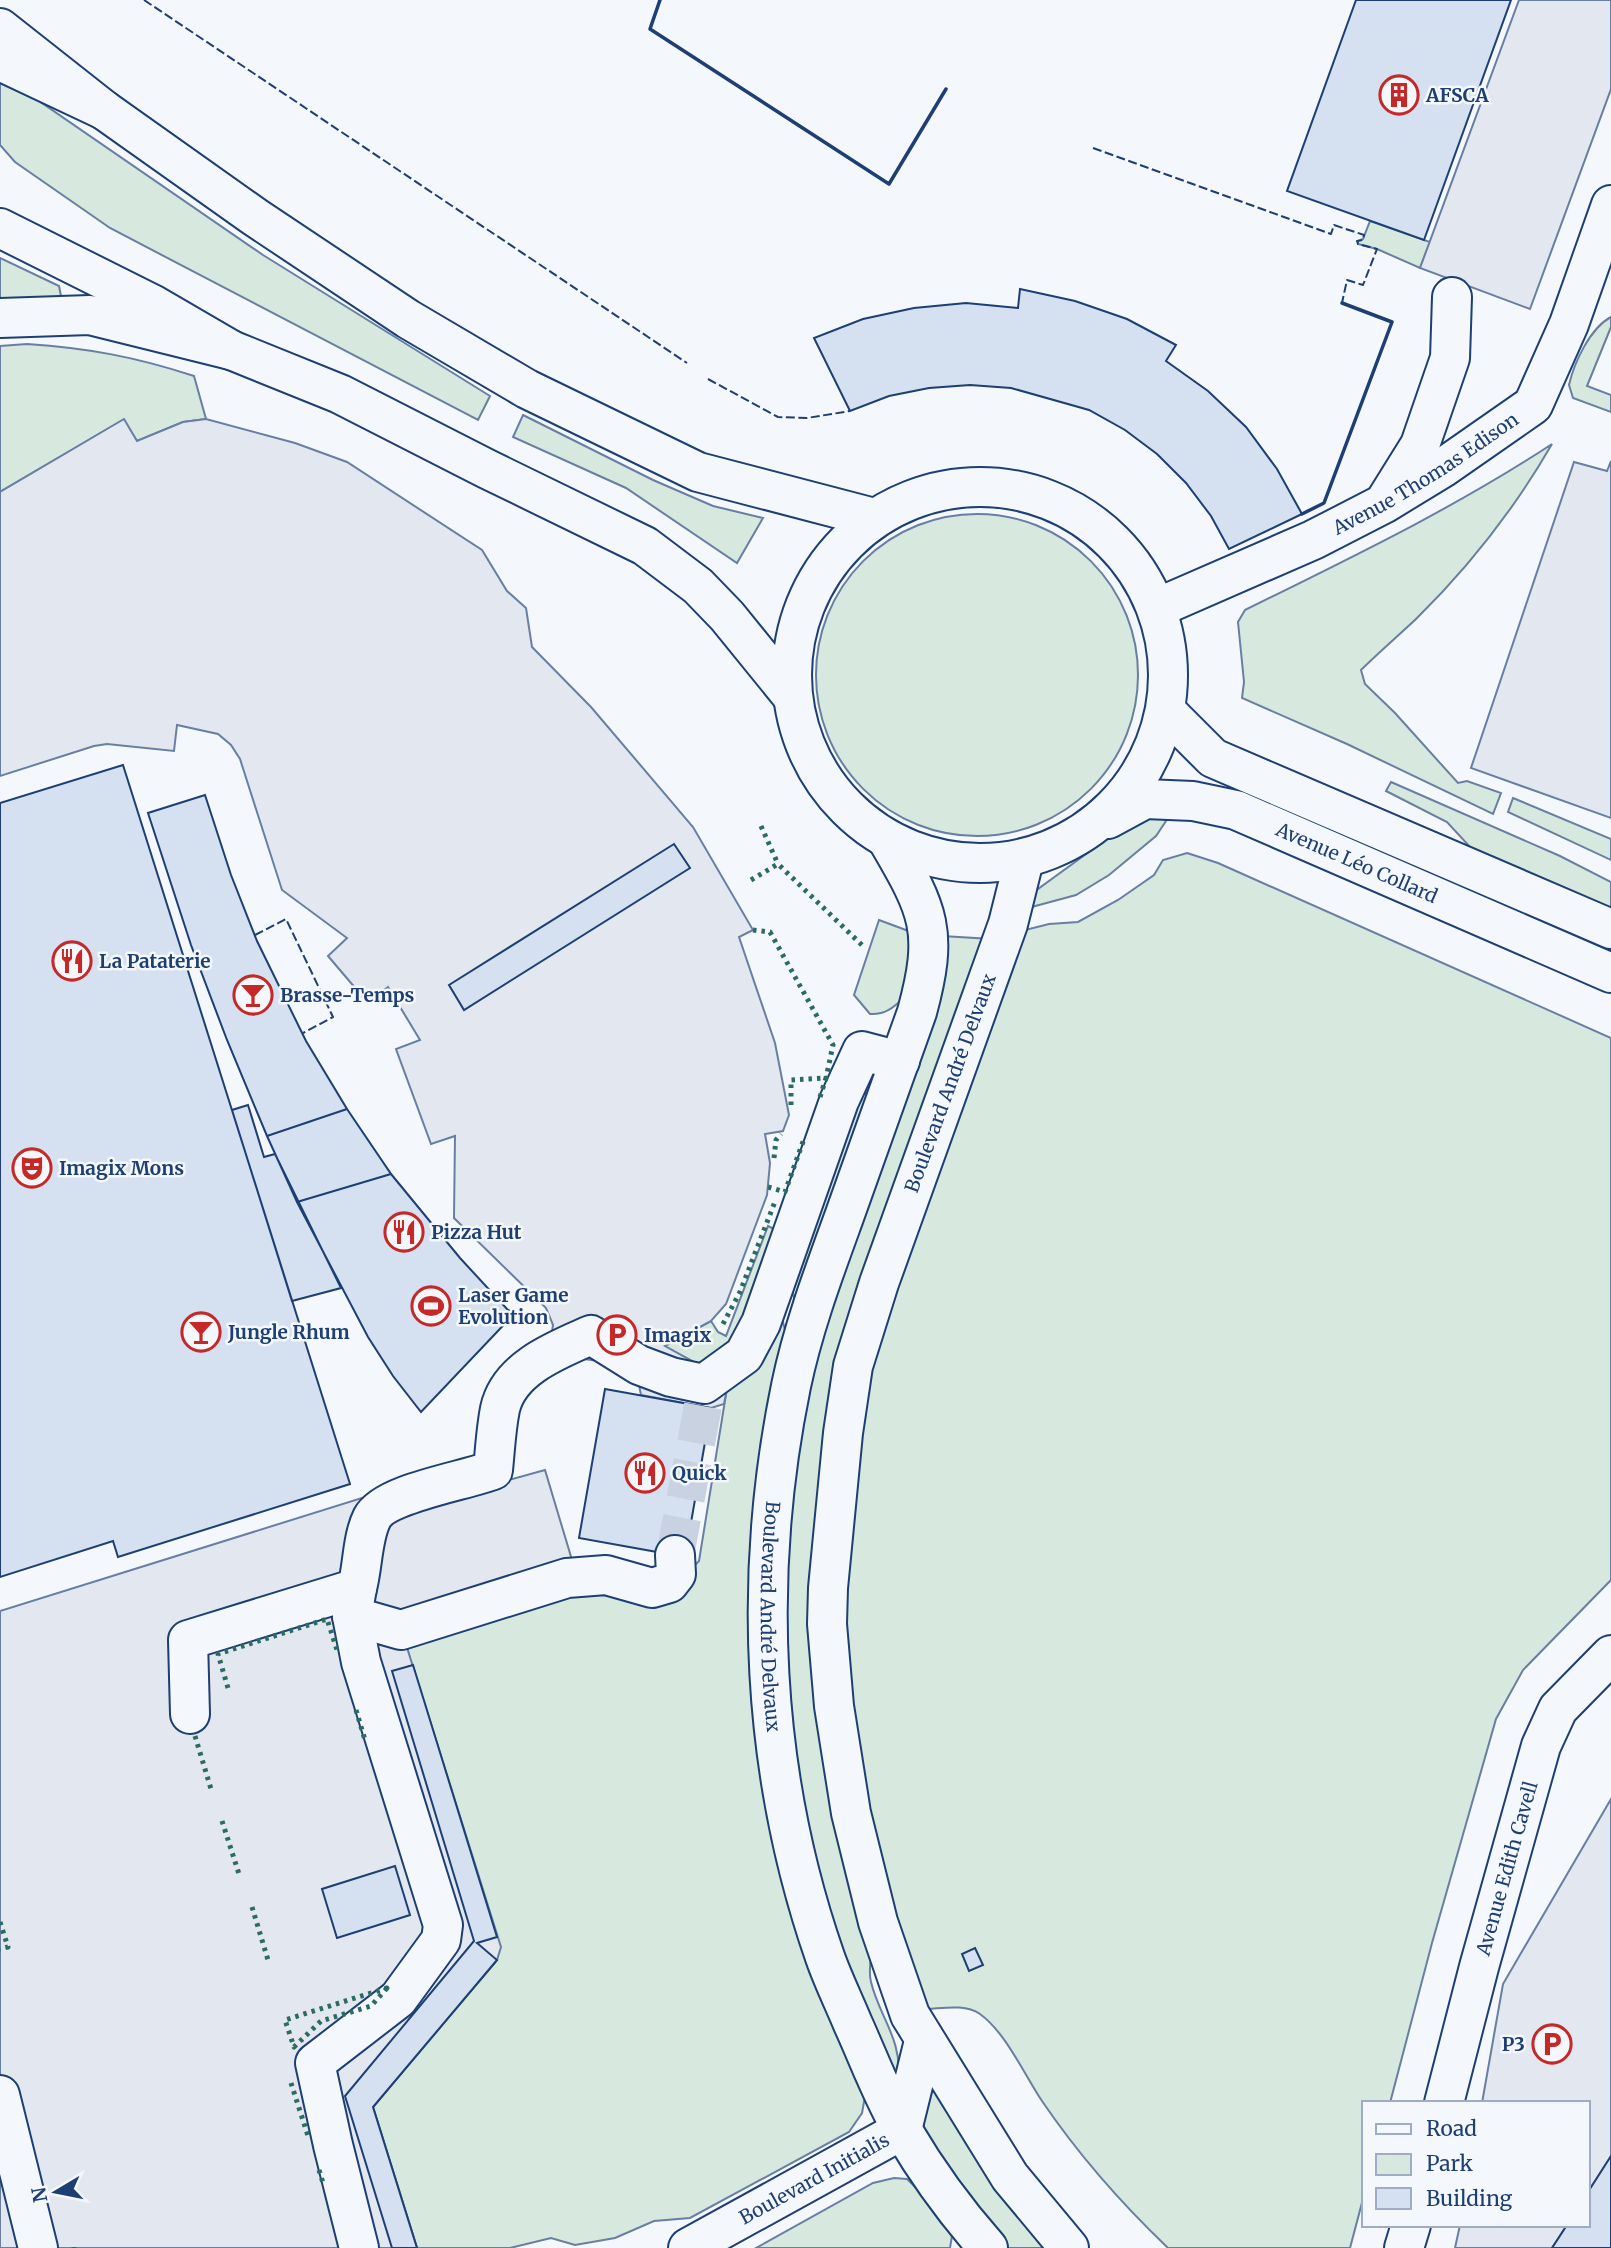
<svg xmlns="http://www.w3.org/2000/svg" width="1611" height="2248" font-family="Merriweather,serif">
<rect width="100%" height="100%" fill="#f4f7fb"/>
<path fill="#d7e8df" stroke="#687fa3" stroke-width="2" d="M0,80l20,8 243,167 227,141 -12,24 -368,-192 -95,-66 -15,-17z
M1370,221l60,21 -10,26 -43,-19 -19,-5v-3l5,-2z
M0,258l59,28 3,15 -62,1z
M1611,317v10l-24,59 24,9v17l-38,-14 -4,-13c5,-22 21,-57 42,-68z
M27,344c61,4 109,13 167,32l12,43 -23,3 -46,19 -14,-21 -123,72v-146z
M523,415l130,65 60,26 50,12 -26,45 -111,-75 -113,-51z
M1552,444c-37,64 -83,123 -136,175 -18,17 -37,33 -55,51l4,14 30,29 63,70 9,-2 34,12 -8,21 -146,-70 -105,-46 2,-16 -6,-60 7,-12c103,-51 210,-102 307,-166z
M816 675a161 161 0 1 1 322 0a161 161 0 1 1-322 0Z
M1391,782l169,74 51,26v33l-141,-68 -23,-25 -61,-31z
M1513,798l98,41v21l-103,-48z
M1172,812l-16,24 -47,39 -33,20 -48,13 6,-16 74,-54 40,-20z
M1187,853l31,10 393,175v542l-88,90 -27,49 -64,224 -42,160h-26v92l-14,53h-182c-46,-44 -90,-94 -126,-147 -18,-27 -36,-68 -62,-87 -15,-10 -35,-6 -52,-5l-53,-147 -34,-234 21,-261 155,-435 32,-8 29,-2 40,-22 36,-25 9,-15z
M879,920l35,13 -8,63c-11,10 -20,19 -36,18l-16,-19z
M942,936l49,3 -163,509 44,500c-1,11 -4,23 -1,34 8,34 32,59 27,96l-40,-64 -31,-88 -48,-249 22,-289z
M863,1094h5l-72,210 -5,-16 60,-180z
M768,1226l12,6 -51,122 -28,12 -37,-20 47,-25 7,11 8,4z
M779,1319l4,3 3,12 -27,364 107,393 -4,22 -13,19 -159,86 -36,3 -39,17 -40,7 -24,-7 -41,10h-93l-44,-141 124,-147 -93,-322 174,-56 98,2 23,-23 29,-179z
M932,2086l124,162h-54l-81,-113z
M894,2178l13,1 30,29 16,22 -3,18h-194l117,-65z"/>
<path fill="#e3e8f0" stroke="#687fa3" stroke-width="2" d="M1519,0h92v89l-81,220 -110,-41z
M124,419l13,22 46,-19 23,-3 89,24 52,19 135,88 25,41 19,17 6,39 59,60 102,120 60,103 -14,7 36,106 14,72 -6,16 -18,3 5,29 -3,32 -41,109 -15,17 -46,25 36,20 30,1 -7,37 -13,4 -70,-13 -2,-10 -40,-24 -15,-2 -17,3 -49,36 -9,82 36,-10 27,90 -168,78 97,309 -4,13 -124,147 44,141h-417v-637l471,-147 81,-132 1,-7 -7,-17 -92,-90 1,-82 -24,8 -35,-95 24,-9 -32,-53 -20,16 -40,-47 19,-18 -65,-48 -42,-131 -9,-14 -13,-11 -41,-9 -3,26 -67,-7 -13,2 -94,30v-284z
M1611,461v357l-140,-50 103,-306 33,9z
M1611,1799v357l-23,36v-89h-106l21,-119z
M1460,2225h107l-15,23h-97z"/>
<path fill="#d5e0f0" stroke="#1d3f73" stroke-width="2" d="M1356,0h155l-87,240 -137,-49z
M1020,289l55,12 52,18 49,26 -10,16 42,30 38,36 31,42 25,45 -73,35 -18,-33 -25,-33 -29,-29 -32,-24 -36,-20 -78,-22 -41,-3 -41,3 -40,8 -39,15 -36,-73 49,-19 51,-11 52,-5 52,5z
M123,765l227,719 -232,73 -5,-16 -113,36v-774z
M205,795l26,80 26,66 49,100 41,68 -80,27 -40,-96 -36,-95 -43,-132z
M674,844l16,24 -226,142 -15,-25z
M248,1105l16,52 11,-3 66,134 -49,13 -60,-191z
M347,1109l44,65 -94,28 -30,-66z
M391,1174l69,84 47,51 7,5 -93,98 -28,-36 -25,-39 -71,-135z
M605,1389l106,19 -26,149 -106,-19z
M413,1665l84,272 -20,6 20,17 -124,147 44,141h-25l-47,-152 129,-155 -82,-270z
M395,1866l15,49 -73,23 -15,-49z
M975,1948l8,17 -14,6 -7,-17z
M1611,2156v92h-59l15,-23h21v-33z"/>
<g fill="none" stroke-linecap="round" stroke-linejoin="round">
<path stroke="#c9d2e0" stroke-width="38" stroke-dasharray="38 19" stroke-linecap="butt" d="M675,1555l28,-149"/>
<g stroke="#1d3f73" stroke-width="42">
<g id="minor">
<path d="M0,28l104,82 151,107 153,102 119,70 171,83 176,46"/>
<path d="M0,228l152,76 79,46 109,44 147,75 158,77 53,40 29,30 65,80"/>
<circle cx="980" cy="675" r="188"/>
<path d="M1387,498l33,-53 30,-87 2,-61"/>
<path id="s1" d="M1157,608l156,-68 72,-37 59,-36 89,-62 36,-81 42,-119"/>
<path d="M1166,711l47,47 398,171"/>
<path id="s2" d="M1108,819l37,-20 48,2 43,9 375,163"/>
<path id="s3" d="M888,841c41,70 51,90 29,171 -24,68 -49,136 -73,205 -20,55 -41,111 -53,169 -39,190 -30,387 34,571 8,23 19,45 28,67 16,35 30,74 50,107 24,41 54,82 85,117"/>
<path d="M1024,860l-16,64 -129,359 -26,83 -10,67 -15,155 -1,36 7,82 17,107 27,109 32,93 100,162 59,71"/>
<path d="M357,1588l-5,28 9,46 82,263 -2,15 -43,59 -83,64 18,82 26,103"/>
<path d="M352,1616l49,14 166,-52 39,-3 46,13 17,-5 7,-9 -1,-19"/>
<path d="M190,1714l-2,-74 169,-52c6,-22 5,-50 15,-70 13,-25 93,-37 121,-48 2,-20 3,-41 7,-61 9,-41 57,-59 91,-74l48,30 32,12 33,7 40,-29 17,-32 78,-222 23,-50 38,10"/>
<path d="M0,2095l38,153"/>
<path id="s4" d="M1444,2103l35,-136 62,-221 17,-37 53,-54"/>
<path d="M902,2130l22,-89"/>
<path id="s5" d="M688,2248l214,-118"/>
<path d="M1404,2248l7,-23"/>
</g>
</g>
<g stroke="#1d3f73" stroke-width="42">
<path id="highway" d="M0,61l104,49
M0,318l90,-3 141,35"/>
</g>
<use href="#minor" stroke="#f4f7fb" stroke-width="38"/>
<use href="#highway" stroke="#f4f7fb" stroke-width="38"/>
<path stroke="#2c6c60" stroke-width="5" stroke-dasharray="3.5 5" stroke-linecap="butt" d="M761,826l17,38
M751,880l27,-16 87,84
M753,930l17,2 63,113 -7,33
M791,1105v-25l35,-2 -6,19
M774,1158l2,-18 5,-6
M768,1187l17,5 19,-53
M723,1324l17,-32 36,-93
M228,1688l-10,-34 109,-35 11,34
M356,1710l9,30
M195,1736l16,53
M222,1821l17,53
M252,1907l16,53
M0,1922l8,25 -8,2
M387,1988l-16,18 -50,15 -27,26 -9,-27z
M291,2083l17,53
M319,2170l4,13
M74,2247v1"/>
<path stroke="#1d3f73" stroke-width="2" stroke-dasharray="9 3.5" stroke-linecap="butt" d="M144,0l543,363
M1093,148l238,86 3,-9 30,10 -1,5 -6,1 1,3 19,5 -14,36 -16,-5 -5,23
M708,379l70,38 29,1 43,-7
M255,935l31,-16 47,98 -30,16"/>
<path stroke="#1d3f73" stroke-width="3.5" d="M660,0l-10,29 239,155 57,-95
M1302,514l22,-11 68,-181 -50,-19"/>
</g>
<defs>
<g id="building-ring" transform="scale(2.0125)"><circle r="9.5" fill="#f4f7fb" stroke="#c62828" stroke-width="1.5"/><path d="M-4-6H4V6H1V3H-1V6H-4ZM-2.5-4.3h1.7v1.8h-1.7ZM.8-4.3h1.7v1.8H.8ZM-2.5-1h1.7V.8h-1.7ZM.8-1h1.7V.8H.8Z" fill="#c62828"/></g>
<g id="restaurant-ring" transform="scale(2.0125)"><circle r="9.5" fill="#f4f7fb" stroke="#c62828" stroke-width="1.5"/><path d="M-5-6h1v4h1v-4h1v4h1v-4h1v5L-1.5 .5V6h-2V.5L-5-1ZM5-6V6H3V1.5H1.5Q1.5-4 5-6Z" fill="#c62828"/></g>
<g id="bar-ring" transform="scale(2.0125)"><circle r="9.5" fill="#f4f7fb" stroke="#c62828" stroke-width="1.5"/><path d="M-6-5H6L.8 .8V4.5H3.5V6h-7V4.5H-.8V.8Z" fill="#c62828"/></g>
<g id="theatre-ring" transform="scale(2.0125)"><circle r="9.5" fill="#f4f7fb" stroke="#c62828" stroke-width="1.5"/><path d="M-5-5.5Q0-4 5-5.5V0Q5 5 0 6Q-5 5-5 0ZM-3.3-2.5H-1v1.5H-3.3ZM1-2.5H3.3v1.5H1ZM-2.8 1Q0 5.5 2.8 1Z" fill="#c62828"/></g>
<g id="stadium-ring" transform="scale(2.0125)"><circle r="9.5" fill="#f4f7fb" stroke="#c62828" stroke-width="1.5"/><path d="M0-5a6.5 5 0 1 0 0 10a6.5 5 0 1 0 0-10ZM-3.5-1.8h7v3.6h-7Z" fill="#c62828"/></g>
<g id="parking-ring" transform="scale(2.0125)"><circle r="9.5" fill="#f4f7fb" stroke="#c62828" stroke-width="1.5"/><path d="M-3.5-5.5H1a3.5 3.5 0 0 1 0 7H-1V5.5H-3.5ZM-1-3.4V-.6H.8a1.4 1.4 0 0 0 0-2.8Z" fill="#c62828"/></g>
</defs>
<g fill-rule="evenodd">
<use href="#building-ring" x="1399" y="95"/>
<use href="#restaurant-ring" x="72" y="961"/>
<use href="#bar-ring" x="253" y="995"/>
<use href="#theatre-ring" x="32" y="1168"/>
<use href="#restaurant-ring" x="404" y="1232"/>
<use href="#stadium-ring" x="431" y="1306"/>
<use href="#bar-ring" x="201" y="1332"/>
<use href="#parking-ring" x="617" y="1335"/>
<use href="#restaurant-ring" x="645" y="1473"/>
<use href="#parking-ring" x="1552" y="2044"/>
</g>
<g text-anchor="middle" dominant-baseline="central" stroke-width="5" stroke-linejoin="round" paint-order="stroke">
<g font-size="19" font-weight="bold" fill="#1d3f73" stroke="#f4f7fb" text-anchor="start">
<text x="1426" y="95">AFSCA</text>
<text x="99" y="961">La Pataterie</text>
<text x="280" y="995">Brasse-Temps</text>
<text x="59" y="1168">Imagix Mons</text>
<text x="431" y="1232">Pizza Hut</text>
<text x="458" y="1295">Laser Game<tspan x="458" dy="22">Evolution</tspan></text>
<text x="228" y="1332">Jungle Rhum</text>
<text x="644" y="1335">Imagix</text>
<text x="672" y="1473">Quick</text>
<text x="1525" y="2044" text-anchor="end">P3</text>
</g>
<g font-size="19" fill="#1d3f73" stroke="#f4f7fb">
<text stroke="none"><textPath href="#s1" startOffset="301">Avenue Thomas Edison</textPath></text>
<text stroke="none"><textPath href="#s2" startOffset="266">Avenue Léo Collard</textPath></text>
<text transform="translate(950 1083) rotate(-70)">Boulevard André Delvaux</text>
<text stroke="none"><textPath href="#s3" startOffset="808">Boulevard André Delvaux</textPath></text>
<text stroke="none"><textPath href="#s4" startOffset="243">Avenue Edith Cavell</textPath></text>
<text stroke="none"><textPath href="#s5" startOffset="144">Boulevard Initialis</textPath></text>
</g>
</g>
<rect x="1362" y="2101" width="228" height="126" fill="#f4f7fb" stroke="#9eadc5" stroke-width="2"/>
<rect x="1376" y="2124" width="35" height="10" fill="#f4f7fb" stroke="#9eadc5" stroke-width="2"/>
<text x="1426" y="2136" font-size="21" fill="#1d3f73">Road</text>
<rect x="1376" y="2154" width="35" height="21" fill="#d7e8df" stroke="#9eadc5" stroke-width="2"/>
<text x="1426" y="2171" font-size="21" fill="#1d3f73">Park</text>
<rect x="1376" y="2188" width="35" height="21" fill="#d5e0f0" stroke="#9eadc5" stroke-width="2"/>
<text x="1426" y="2206" font-size="21" fill="#1d3f73">Building</text>
<g transform="translate(56 2192) rotate(260)" stroke="#f4f7fb" stroke-width="5" paint-order="stroke">
<path d="M0-5L12 26L0 18L-12 26Z" fill="#1d3f73"/>
<text y="-10" font-size="19" font-weight="bold" text-anchor="middle" fill="#1d3f73">N</text>
</g>
</svg>
